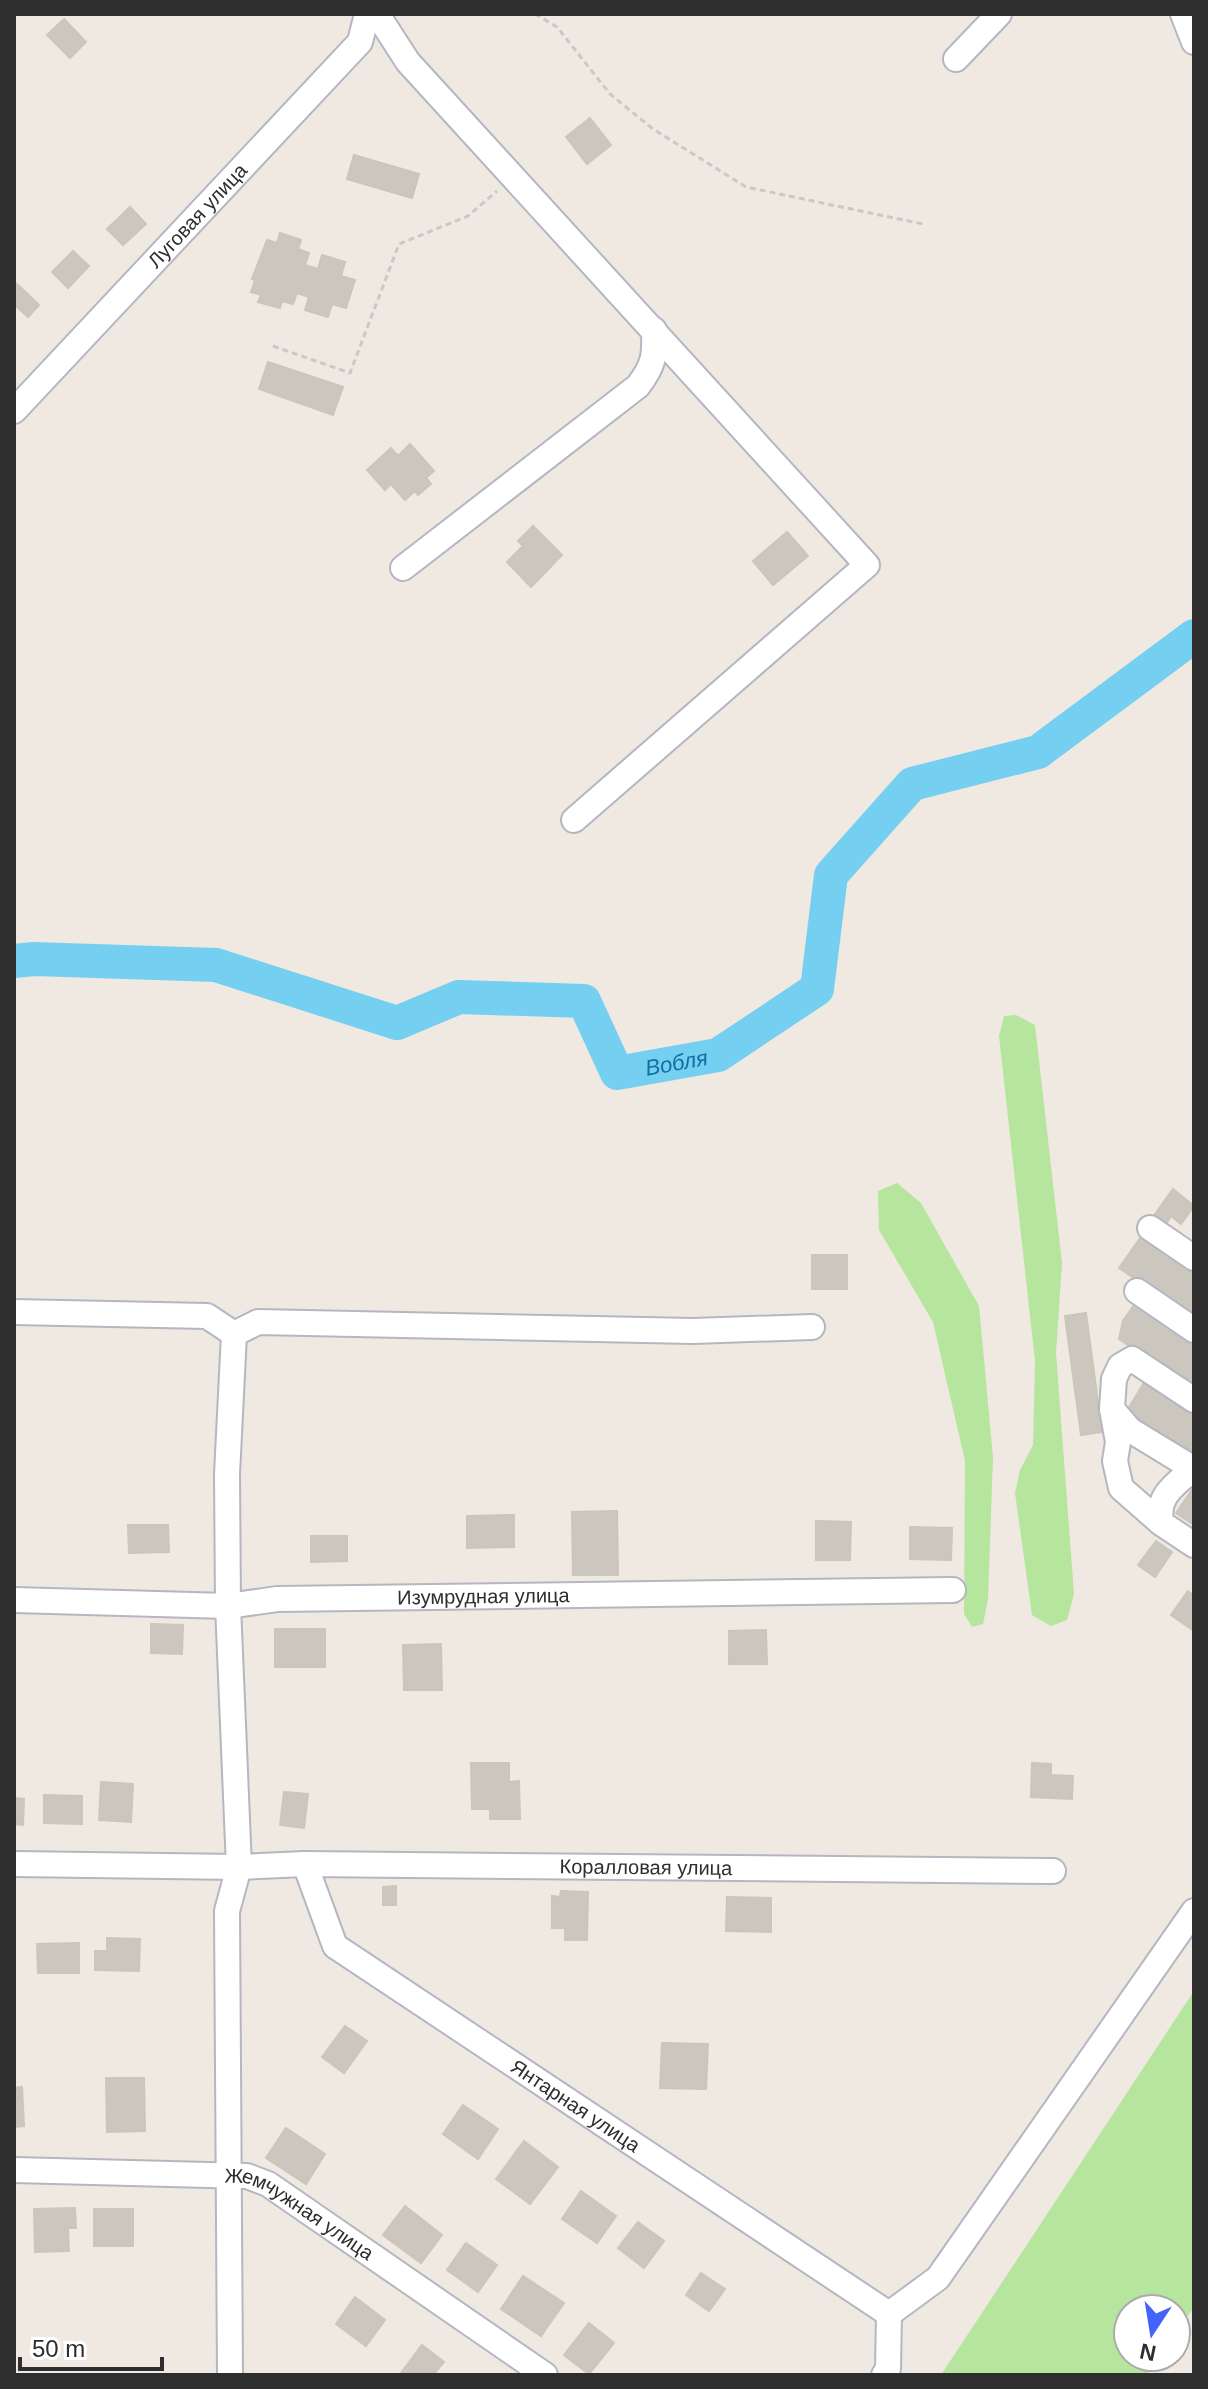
<svg xmlns="http://www.w3.org/2000/svg" width="1208" height="2389" font-family="Arial,sans-serif">
<rect width="100%" height="100%" fill="#efe9e1"/>
<path fill="#b6e59e" d="M1016,1015l19,10 27,238 -6,90 18,241 -7,26 -16,6 -19,-11 -17,-122 5,-23 13,-25 2,-84 -36,-325 5,-20z
M897,1183l24,20 58,103 14,151 -5,142 -5,25 -11,3 -8,-13 1,-153 -32,-139 -54,-92 -1,-39z
M1194,1991v316l-18,26v-24h-48v48h31l-13,18h-205z"/>
<g fill="none" stroke-linecap="round" stroke-linejoin="round">
<path stroke="#75cff0" stroke-width="34" id="s1" d="M14,961l20,-2 182,6 181,58 62,-26 125,4 33,72 101,-18 99,-66 14,-114 81,-91 126,-32 156,-116"/>
</g>
<path fill="#cbc7bf" stroke="#cbc5ba" stroke-width="2" d="M64,19l22,23 -16,16 -23,-23z
M590,118l21,27 -24,19 -21,-27z
M354,155l65,19 -7,24 -65,-19z
M130,207l16,17 -23,21 -16,-16z
M280,233l21,7 -3,9 11,4 -4,12 13,4 4,-14 23,7 -4,14 14,4 -9,28 -14,-4 -4,13 -23,-7 4,-13 -12,-4 -4,11 -11,-3 -2,7 -22,-6 3,-7 -10,-3 4,-12 -3,-1 15,-39 10,3z
M73,251l16,15 -21,22 -16,-16z
M17,284l22,21 -11,12 -14,-13v-17z
M268,362l75,25 -10,28 -74,-26z
M410,444l24,27 -8,7 5,6 -13,11 -3,-4 -10,9 -14,-16 -6,6 -18,-20 24,-22 7,8z
M533,526l29,29 -31,32 -24,-25 16,-16 -5,-5z
M787,532l21,24 -35,29 -20,-24z
M1173,1189l21,17 -13,18 -10,-8 -6,10 -12,-9z
M1143,1234l51,34v51l-75,-51z
M812,1255h35v34h-35z
M1134,1305l60,39v44l-75,-49 4,-18z
M1086,1313l16,119 -21,3 -16,-119z
M1145,1381l49,29v35l-4,7 -65,-38z
M1194,1487v38l-18,-12z
M617,1511l1,64h-45l-1,-63z
M514,1515v32l-47,1v-32z
M816,1521l35,1 -1,38h-34z
M128,1525h40l1,27 -40,1z
M910,1527l42,1 -1,32 -41,-1z
M311,1536h36v25l-36,1z
M1156,1541l16,11 -17,25 -17,-12z
M1188,1591l6,5v35l-23,-16z
M151,1624l32,1 -1,29 -31,-1z
M275,1629h50v38h-50z
M766,1630l1,34h-38v-33z
M441,1644l1,46h-38l-1,-45z
M471,1763h38v19l10,-1 1,38h-30v-10h-18z
M1032,1763l19,1v11l22,1 -1,23 -41,-2z
M101,1782l32,2 -2,38 -32,-2z
M284,1792l24,2 -4,34 -24,-3z
M44,1795l38,1v28l-38,-1z
M14,1798l10,1 -1,26 -9,-1z
M396,1886v19h-13v-18z
M561,1891l27,1 -1,48h-22v-12h-13v-32l8,1z
M727,1897l44,1v34l-45,-1z
M107,1938l33,1 -1,32 -44,-1v-19h12z
M79,1943v30h-41l-1,-29z
M345,2026l22,15 -23,32 -22,-16z
M662,2043l46,1 -2,45 -46,-1z
M106,2078h38l1,53 -38,1z
M22,2087l2,39 -10,1v-39z
M463,2105l35,24 -20,30 -35,-25z
M286,2128l39,26 -19,30 -40,-26z
M524,2141l34,26 -28,37 -34,-25z
M581,2191l35,25 -19,27 -35,-24z
M405,2206l37,29 -21,28 -38,-28z
M75,2208l1,20h-8l1,23 -34,1 -1,-43z
M94,2209h39v37h-39z
M638,2222l26,19 -20,27 -26,-20z
M466,2243l31,22 -19,27 -31,-22z
M701,2273l24,16 -16,22 -23,-16z
M523,2276l41,27 -23,33 -40,-27z
M355,2297l30,23 -19,26 -30,-22z
M589,2323l25,20 -25,31 -25,-19z
M422,2345l22,17 -11,13h-30l-2,-2z"/>
<g fill="none" stroke-linecap="round" stroke-linejoin="round">
<g stroke="#b4b7c1" stroke-width="28">
<g id="minor">
<path d="M377,14l31,48 459,503 -293,255"/>
<path d="M1183,14l11,28"/>
<path d="M956,59l43,-45"/>
<path id="s2" d="M14,411l346,-369 7,-28"/>
<path d="M403,568l235,-182c16,-21 17,-30 16,-56"/>
<path d="M1150,1228l44,30"/>
<path d="M1137,1291l57,39"/>
<path d="M14,1312l193,4 27,18"/>
<path d="M1112,1409l18,21 64,39"/>
<path d="M1194,1468c-18,16 -38,27 -33,55l33,22"/>
<path d="M1161,1523l-40,-35 -6,-27 3,-19 -6,-33 2,-30 6,-13 12,-7 62,41"/>
<path id="s3" d="M14,1600l214,6 49,-7 676,-9"/>
<path id="s4" d="M14,1864l225,3 66,-3 748,7"/>
<path id="s5" d="M305,1864l30,82 554,368"/>
<path id="s6" d="M14,2170l233,6 21,8 277,191"/>
<path d="M889,2314l49,-36 256,-367"/>
<path d="M230,2375l-3,-464 12,-44 -11,-261 -1,-132 7,-140 24,-12 435,9 119,-4"/>
<path d="M884,2375l4,-6 1,-55"/>
</g>
</g>
<path stroke="#c9c9c9" stroke-width="3" stroke-dasharray="6 4" stroke-linecap="butt" d="M535,14l22,13 53,67 43,35 93,58 177,37
M273,346l77,27 49,-129 69,-28 29,-25"/>
<use href="#minor" stroke="#fff" stroke-width="24"/>
</g>
<g text-anchor="middle" dominant-baseline="central" stroke-width="6" stroke-linejoin="round" paint-order="stroke">
<g font-size="20" fill="#2e2e2e" stroke="#fff">
<text stroke="none"><textPath href="#s2" startOffset="268">Луговая улица</textPath></text>
<text stroke="none"><textPath href="#s3" startOffset="470">Изумрудная улица</textPath></text>
<text stroke="none"><textPath href="#s4" startOffset="632">Коралловая улица</textPath></text>
<text stroke="none"><textPath href="#s5" startOffset="376">Янтарная улица</textPath></text>
<text stroke="none"><textPath href="#s6" startOffset="296">Жемчужная улица</textPath></text>
</g>
<g font-size="22" font-style="italic" fill="#0d6fa3" stroke="#fff">
<text stroke="none"><textPath href="#s1" startOffset="724">Вобля</textPath></text>
</g>
</g>
<rect width="1208" height="2389" fill="none" stroke="#2e2e2e" stroke-width="32"/>
<g transform="translate(1152 2333) rotate(192)"><circle r="38" fill="#ffffff" stroke="#ababab" stroke-width="2"/>
<path d="M0-6L14 30L0 20L-14 30Z" fill="#4264fb"/>
<text y="-12" font-size="22" font-weight="bold" text-anchor="middle" fill="#2e2e2e">N</text>
</g>
<path d="M20 2357v12h142v-12" fill="none" stroke="#2e2e2e" stroke-width="4"/>
<text x="32" y="2357" font-size="24" fill="#2e2e2e" stroke="#ffffff" stroke-width="6" paint-order="stroke">50 m</text>
</svg>
